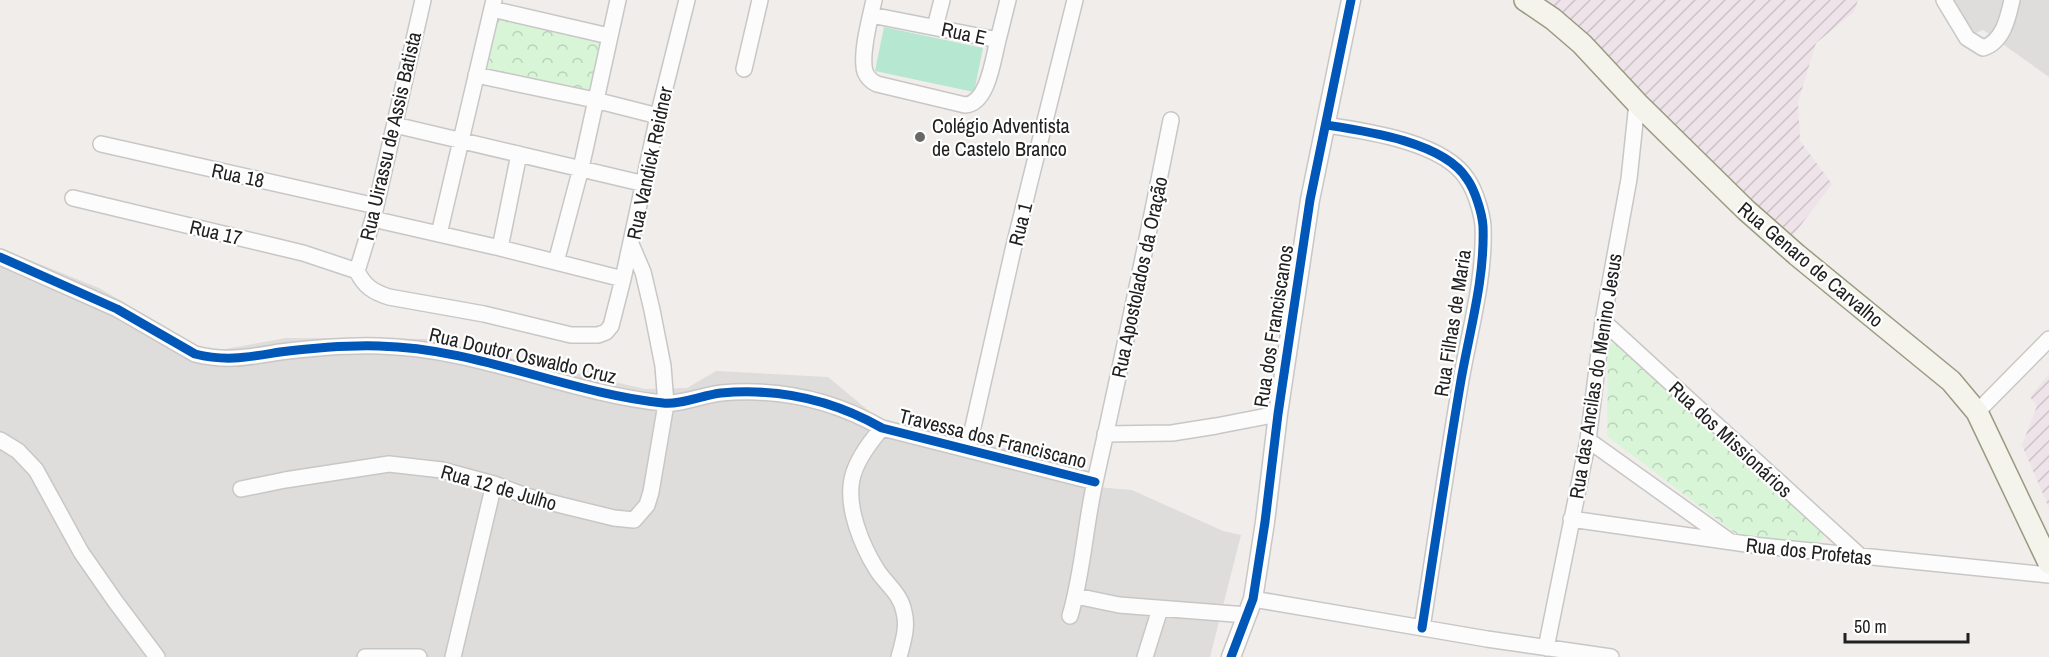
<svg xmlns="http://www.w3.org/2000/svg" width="2049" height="657" font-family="'Archivo Narrow',sans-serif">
<defs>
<pattern id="industrial-furrows" width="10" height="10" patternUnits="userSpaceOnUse" patternTransform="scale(1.5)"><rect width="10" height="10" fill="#ede3e9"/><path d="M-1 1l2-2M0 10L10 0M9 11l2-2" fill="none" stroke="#cbc2c8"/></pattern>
<pattern id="park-crowns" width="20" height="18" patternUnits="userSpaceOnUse" patternTransform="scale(1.5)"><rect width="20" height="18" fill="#d9f5d8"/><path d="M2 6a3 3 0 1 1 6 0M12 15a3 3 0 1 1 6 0" fill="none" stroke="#bad2b9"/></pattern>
</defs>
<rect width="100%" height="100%" fill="#f0edea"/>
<path fill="#dfdddb" d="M1940,0h109v77l-66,-47 -20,8z
M0,248l99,40 110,64 77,-14 143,1 216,50 42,-1 29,-17 112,6 52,43 195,44 -1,21 58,5 91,41 18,4 -31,122h-1210z"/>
<path fill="url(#industrial-furrows)" d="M1524,0h334l-4,12 -38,31 -18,59 2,39 32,43 -47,62z
M2049,374v134l-27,-63 15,-39 -7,-9z"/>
<path fill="url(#park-crowns)" d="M498,18l105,22 -11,53 -105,-23z
M1614,343l211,191 -6,9 -80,-7 -132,-100 1,-90z"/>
<path fill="#b5e7d1" d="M884,27l99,21 -9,44 -99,-21z"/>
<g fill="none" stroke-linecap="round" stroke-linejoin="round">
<g stroke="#c8c7c6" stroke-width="18">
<path id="minor" d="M1944,0l23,38 16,10c20,-6 25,-30 29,-48
M492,9l117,27
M871,15l127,25c-5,19 -10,64 -33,65l-88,-21c-7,-3 -13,-10 -13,-18 -2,-19 6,-47 10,-66
M935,27l7,-27
M998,40l10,-40
M744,69l16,-69
M476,75l119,25 63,16
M395,125l250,59
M1326,125c40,6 118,17 141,54 8,11 15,34 16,47 2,52 -13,103 -22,154 -14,82 -26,165 -39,248
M101,144l275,62
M73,198l230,55 54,18
M373,219l127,29 123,31
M439,234l55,-234
M500,248l19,-94
M0,257l117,52 78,45c32,8 54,3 85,-2 33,-4 66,-7 99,-6 98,2 188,47 284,57 17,2 40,-8 58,-10 57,-5 112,7 161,35l213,54
M556,262l25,-94 37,-168
M357,271c7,15 16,21 32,26l95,17 87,21h27l8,-3 5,-6 12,-47 35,-163 29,-116
M357,271l16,-52 50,-219
M1603,321l257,235
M1977,412l72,-73
M882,428c-12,14 -26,32 -30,51 -6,29 10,67 25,91 9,14 24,24 27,42 4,15 -1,30 -5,45
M1105,434l67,-1 44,-7 62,-12
M0,440l18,11 18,19 45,82 34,49 42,56
M1588,440l140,100
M968,449l45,-199 62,-250
M241,489l44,-9 104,-16 53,6 52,14 32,12 39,10 49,12 20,2 13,-15 4,-13 15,-88 -3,-38 -11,-56 -9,-38 -12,-28
M1571,519l182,26 296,30
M1076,596l43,9 128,10
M1253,599l234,40 124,18
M1070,616c13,-44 15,-90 25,-134 27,-121 52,-241 76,-362
M1546,648l42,-208 15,-119 26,-142 8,-76
M365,657h54
M453,657l41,-173
M1145,657l15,-48"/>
</g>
<g stroke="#c8c7c6" stroke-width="21">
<path id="tertiary" d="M1231,657l22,-58 12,-77 13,-108 32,-214 41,-200"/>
</g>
<g stroke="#999a80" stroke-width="24">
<path id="secondary" d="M1525,0l28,19 29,25 55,59 109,107 51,45 154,126 26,31 72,151"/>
</g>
<use href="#minor" stroke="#fdfcfc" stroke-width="15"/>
<use href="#tertiary" stroke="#fdfcfc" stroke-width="18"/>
<use href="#secondary" stroke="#f4f4ed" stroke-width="21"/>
<g stroke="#fff" stroke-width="13">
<path id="cycleway" d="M1326,125c40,6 118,17 141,54 8,11 15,34 16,47 2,52 -13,103 -22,154 -14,82 -26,165 -39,248
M0,257l117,52 78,45c32,8 54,3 85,-2 33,-4 66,-7 99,-6 98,2 188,47 284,57 17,2 40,-8 58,-10 57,-5 112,7 161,35l213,54
M1231,657l22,-58 12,-77 13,-108 32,-214 41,-200"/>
</g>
<use href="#cycleway" stroke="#0057b8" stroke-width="9"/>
</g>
<circle fill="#696867" stroke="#fff" stroke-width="2" cx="920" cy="137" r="6"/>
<g text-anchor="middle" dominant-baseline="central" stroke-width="4.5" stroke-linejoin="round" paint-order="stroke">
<g font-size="20" fill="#212121" stroke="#fff">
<text transform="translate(964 33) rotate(12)">Rua E</text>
<text transform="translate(390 136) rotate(-77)">Rua Uirassu de Assis Batista</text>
<text transform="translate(649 163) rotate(-78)">Rua Vandick Reidner</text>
<text transform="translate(238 175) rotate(12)">Rua 18</text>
<text transform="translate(1020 224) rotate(-76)">Rua 1</text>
<text transform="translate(216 232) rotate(13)">Rua 17</text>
<text transform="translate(1811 264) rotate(40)">Rua Genaro de Carvalho</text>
<text transform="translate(1139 277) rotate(-78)">Rua Apostolados da Oração</text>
<text transform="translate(1452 323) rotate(-81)">Rua Filhas de Maria</text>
<text transform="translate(1273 326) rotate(-81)">Rua dos Franciscanos</text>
<text transform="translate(523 355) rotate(13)">Rua Doutor Oswaldo Cruz</text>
<text transform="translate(1595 376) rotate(-81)">Rua das Ancilas do Menino Jesus</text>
<text transform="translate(993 438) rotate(14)">Travessa dos Franciscano</text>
<text transform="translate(1731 439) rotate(43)">Rua dos Missionários</text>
<text transform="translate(499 487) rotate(16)">Rua 12 de Julho</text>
<text transform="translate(1809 551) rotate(6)">Rua dos Profetas</text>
</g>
<g font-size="20" fill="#212121" stroke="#fff" text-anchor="start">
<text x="932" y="125">Colégio Adventista<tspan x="932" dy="23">de Castelo Branco</tspan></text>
</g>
</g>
<path d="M1845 633v9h123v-9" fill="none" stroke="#212121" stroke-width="3"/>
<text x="1854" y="633" font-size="18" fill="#212121" stroke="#ffffff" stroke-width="4.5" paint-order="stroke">50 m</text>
</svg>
